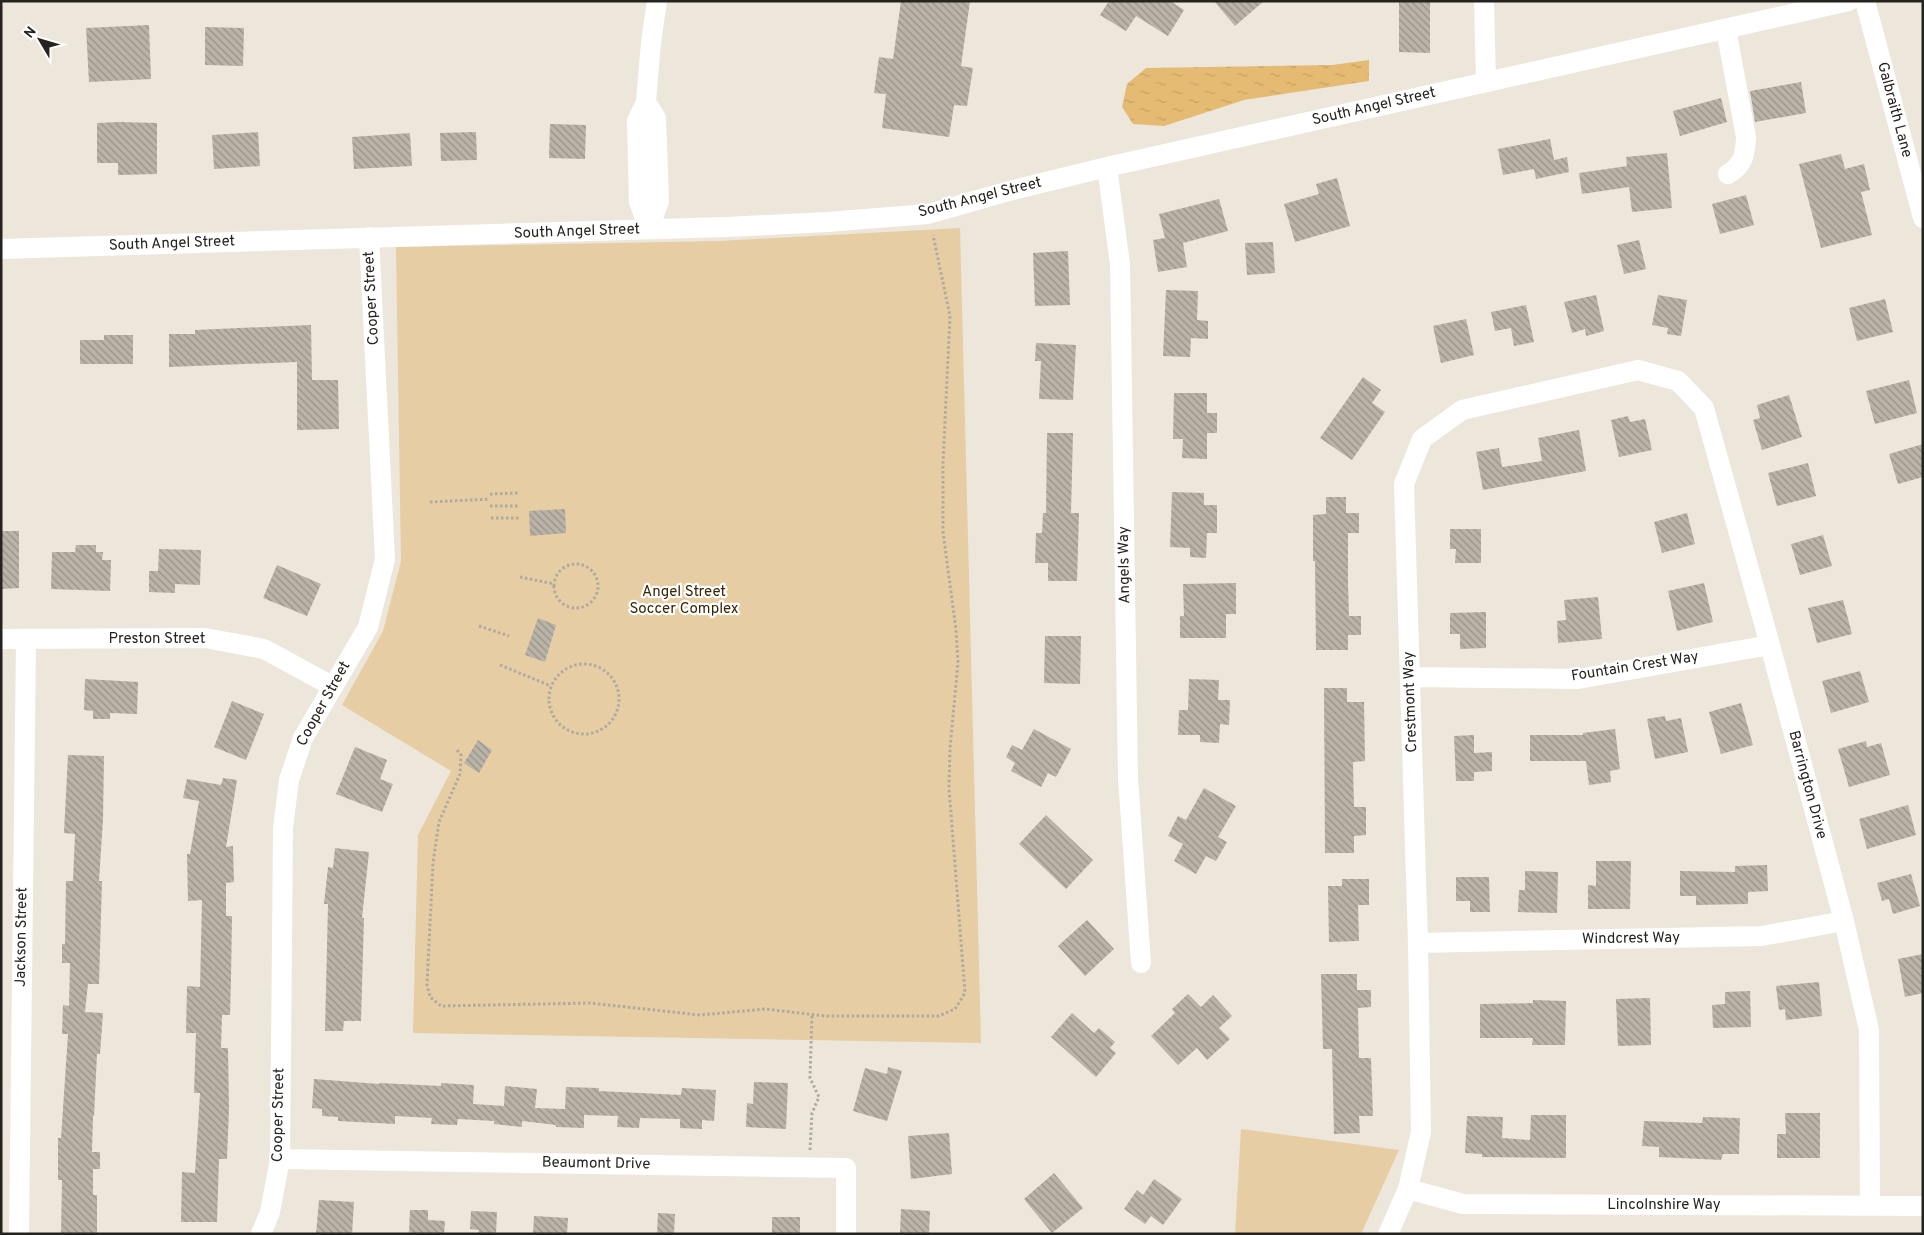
<svg xmlns="http://www.w3.org/2000/svg" width="1924" height="1235" font-family="Overpass,sans-serif">
<defs>
<pattern id="water-ripples" width="26" height="14" patternUnits="userSpaceOnUse" patternTransform="scale(1.25)"><rect width="26" height="14" fill="#e5bb74"/><path d="M2 4q2-2 4 0t4 0M15 11q2-2 4 0t4 0" fill="none" stroke="#c4a064"/></pattern>
<pattern id="building-back-hatch" width="6" height="6" patternUnits="userSpaceOnUse" patternTransform="scale(1.25)"><rect width="6" height="6" fill="#bab3a8"/><path d="M-1 5l2 2M0 0l6 6M5-1l2 2" fill="none" stroke="#979188"/></pattern>
</defs>
<rect width="100%" height="100%" fill="#ede6da"/>
<path fill="#e7cda4" d="M960,228l21,815 -568,-10 5,-198 33,-64 -109,-66 41,-74 18,-70 -5,-314 323,-6z
M1241,1129l158,21 -38,84h-126z"/>
<path fill="url(#water-ripples)" d="M1369,60v21l-125,19 -80,26 -31,-2 -11,-17 5,-23 19,-16 186,-3z"/>
<path fill="url(#building-back-hatch)" d="M901,1h69l-9,65 12,2 -6,38 -13,-1 -5,32 -67,-9 4,-34 -12,-1 5,-36 14,2z
M1109,1h61l14,9 -16,26 -32,-20 -10,15 -26,-16z
M1214,1h50l-29,25z
M1399,1h31v52l-31,-1z
M149,25l2,54 -62,3 -3,-54z
M205,27l39,1 -1,38 -38,-1z
M1801,82l5,31 -51,9 -5,-31z
M1721,98l6,24 -47,14 -7,-25z
M119,122l38,1v51l-39,1v-12h-21v-40z
M550,124l36,1 -1,34 -36,-1z
M258,132l2,34 -46,3 -2,-34z
M476,132l1,28 -36,1 -1,-28z
M410,133l2,33 -58,3 -2,-32z
M1550,139l4,21 13,-3 2,15 -33,7 -2,-10 -31,6 -5,-26z
M1667,153l5,55 -40,4 -3,-25 -47,7 -3,-21 48,-7 -1,-9z
M1841,154l4,15 19,-5 6,26 -9,2 11,43 -51,13 -22,-84z
M1337,178l13,48 -55,16 -11,-38 35,-10 -3,-10z
M1746,195l8,30 -34,9 -8,-30z
M1219,199l9,32 -45,12 4,24 -29,5 -5,-32 12,-2 -6,-24z
M1639,240l7,29 -22,5 -7,-29z
M1273,242l2,31 -28,2 -2,-32z
M1068,251l2,54 -35,1 -2,-53z
M1166,290l32,1 -1,29 11,1v18l-17,-1 -1,19 -27,-1z
M1596,295l8,36 -18,5 -1,-7 -13,4 -8,-31z
M1658,295l29,5 -6,36 -14,-2 1,-6 -16,-3z
M1885,299l8,33 -36,9 -8,-33z
M1526,305l8,37 -20,4 -3,-18 -16,3 -4,-19z
M1466,319l8,36 -33,8 -8,-37z
M311,325l1,55h26l1,49 -42,1v-68l-128,5v-33h26v-4z
M104,335h29v29h-53v-24h24z
M1036,343l40,2 -3,55 -34,-1 2,-38h-6z
M1363,377l18,13 -9,13 13,9 -33,48 -32,-22z
M1909,380l8,33 -42,11 -9,-33z
M1174,393h33v20h10v20h-10v26l-25,-1 1,-19h-10z
M1789,395l13,42 -40,13 -9,-30 7,-2 -3,-13z
M1628,416l2,6 15,-3 7,31 -33,7 -8,-37z
M1579,430l7,41 -103,19 -7,-38 23,-4 3,19 40,-6 -4,-23z
M1047,433h26l-2,80h8l-2,68h-29v-18h-13l1,-30h6l1,-20h3z
M1923,444v33l-25,7 -9,-30z
M1808,463l8,33 -39,10 -9,-33z
M1172,492l32,1v12h13v28h-10l-1,25 -16,-1v-9l-20,-1z
M1326,497h20v16h13v20h-11v51l1,32h12v19h-13v15h-32l-1,-89h-2v-46l13,-1z
M565,509l1,24 -36,3 -1,-25z
M1687,513l8,31 -33,9 -8,-31z
M1450,529h31v34h-26l1,-14h-6z
M1,531h18v57l-18,1z
M1823,535l9,31 -32,9 -9,-31z
M76,545h20v7h7l-1,8h9l-1,31 -59,-2 1,-37h23z
M159,549l42,1 -1,35 -25,-1v9l-26,-1v-21h9z
M277,565l44,19 -14,32 -44,-18z
M1236,583v31h-10v24h-46v-22h4l-1,-32z
M1704,583l9,39 -36,9 -9,-40z
M1598,597l4,42 -44,4 -1,-22 9,-1 -2,-20z
M1843,600l9,34 -35,9 -9,-35z
M1486,612v36l-26,1v-15h-10v-21z
M538,618l18,7 -11,37 -20,-7z
M1045,636h36l-1,48 -36,-1z
M1860,671l9,31 -38,11 -9,-32z
M85,679l53,3 -1,32 -27,-1v6h-17v-8l-9,-1z
M1189,679l30,1 -1,20h12l-1,25 -9,-1 -1,19 -19,-1v-7h-22l1,-25h9z
M1324,688h23v14h17l1,59 -12,1 1,45h12v28l-12,1v17h-29z
M232,701l32,13 -18,46 -32,-13z
M1741,703l12,42 -32,9 -12,-42z
M1665,716l1,5 15,-3 7,34 -33,7 -8,-40z
M1034,729l37,20 -15,28 -8,-4 -7,14 -30,-16 4,-8 -9,-6 6,-12 10,5z
M1615,729l5,40 -10,2 1,11 -22,3 -3,-24h-56v-26h53v-2z
M1474,735v18l18,-1v19l-18,1v9h-18l-2,-45z
M478,740l14,10 -13,23 -15,-10z
M1866,741l1,6 14,-4 9,32 -41,12 -11,-38z
M355,747l32,13 -7,19 13,5 -11,28 -46,-18z
M68,755l36,1 -1,63 -4,62h3l-3,103h-11l-3,28 18,1 -3,41h-3l-3,62h-1l-1,36h8v17h-7v26h4v39h-36l1,-54h-4v-42h3l7,-104h-6l1,-29 6,1 1,-43h-8v-19h3l1,-63h7l2,-47 -11,-1z
M223,778l14,2 -11,67 7,-1 1,36 -8,1v33h6l-1,63 -1,36h-8l-1,33h7l1,61 -2,50h-8l-2,63h-36l1,-50 13,1 5,-80h-6l2,-60h-10l1,-47 13,1 2,-87 -14,1 -1,-47h3l9,-53 -16,-3 4,-19 34,6z
M1204,788l32,18 -18,31 9,5 -11,19 -10,-5 -10,18 -22,-13 9,-17 -15,-8 10,-20 8,4z
M1908,805l8,30 -49,14 -8,-30z
M1046,815l47,45 -27,29 -47,-45z
M335,848l34,4 -7,66h2l-3,103h-17l-1,10h-18l3,-127h-4l4,-37 5,1z
M1596,861h35l-1,48h-42v-24l8,1z
M1767,865l1,26 -20,1v12l-52,1v-9h-16v-25l55,1v-6z
M1525,871l33,1 -1,41 -39,-1 1,-22h6z
M1911,874l9,32 -27,8 -4,-15 -7,2 -5,-18z
M1456,877h33l1,35h-20v-11h-14z
M1342,879h27v26h-11l1,36 -30,1 -1,-56h14z
M1087,920l27,29 -29,27 -27,-30z
M1923,954v39l-18,4 -7,-38z
M1321,974h36v16h14v17l-13,1 1,50h12l2,58h-14l1,17 -26,1 -2,-85h-9z
M1819,982l3,34 -36,4 -1,-11 -6,1 -3,-24z
M1750,991l1,36 -38,1 -1,-23 13,-1v-12z
M1188,994l13,13 12,-12 19,21 -13,12 11,11 -23,21 -10,-12 -19,17 -27,-29 24,-23 -3,-4z
M1650,998l1,47 -33,1 -2,-47z
M1533,1000l33,1 -1,44h-33l1,-7h-53v-34l53,-1z
M1072,1013l22,20 5,-5 16,14 -5,6 6,5 -20,24 -45,-40z
M888,1067l14,4 -15,50 -34,-10 12,-43 22,6z
M314,1079l65,5 1,-1 61,3v-3l33,2 -1,19 31,2 1,-20 32,3 -2,19 30,1 1,-22 33,1v3l82,4 1,-7 34,2 -2,31 -12,-1v9l-22,-1v-9l-40,-1 -1,10 -22,-1 1,-11 -34,-1v13l-28,-1v-2l-34,-4v6l-28,-3v-3l-36,-2 -1,6 -26,-1 1,-6 -37,-2v8l-57,-3v-4l-16,-1v-7l-10,-1z
M754,1082l34,1 -2,46 -40,-2 1,-24 6,1z
M1785,1113h35v45h-43v-24h9z
M1531,1115h35v43l-84,-1v-3l-17,-1 2,-37 36,1 -1,21 28,2z
M1703,1117l37,1 -1,36h-16l-2,6 -62,-3v-10l-17,-1 2,-25 58,2z
M949,1133l3,41 -41,5 -3,-43z
M1054,1173l29,35 -31,25 -28,-34z
M1154,1179l28,20 -19,26 -12,-9 -6,8 -21,-15 13,-19 6,5z
M319,1200l35,2 -2,32h-36z
M901,1209l29,2 -1,23h-29z
M410,1210h18v10l17,1 -1,13h-35z
M471,1211l26,1 -1,22h-18l1,-4 -9,-1z
M658,1213l17,1 -1,20h-17z
M534,1216l34,2 -1,16h-34z
M772,1217h28v17h-28z"/>
<g fill="none" stroke-linecap="round" stroke-linejoin="round">
<path stroke="#afaaa0" stroke-width="3" stroke-dasharray="2.5 2.5" stroke-linecap="butt" d="M490,494l28,-1
M430,502l60,-3
M490,506h29
M491,518h28
M554 586a22 22 0 1 1 44 0a22 22 0 1 1-44 0Z
M520,577l34,7
M479,626l30,10
M549 699a35 35 0 1 1 70 0a35 35 0 1 1-70 0Z
M500,665l51,21
M457,750l4,5 -1,19 -21,48 -6,41 -6,122 3,12 11,9 149,-3 110,12 65,-6 60,7h114l16,-7 10,-16 -16,-205 1,-40 8,-86 -2,-32 -13,-98v-69l7,-147 -17,-81
M810,1150l2,-37 7,-16 -9,-19 2,-64"/>
<path stroke="#fff" stroke-width="20" d="M1484,1l2,81
M1865,1l58,217
M1726,29l20,108c-1,17 -2,28 -18,37
M646,102l10,16 3,83 -10,28
M1107,167l13,97 8,514 13,185
M649,229l-10,-27 -2,-81 9,-19 5,-60 6,-41
M1,249l725,-22 101,-5 101,-8 85,-24 94,-23 742,-166
M1,639l204,-1 59,11 68,37
M1410,677l168,2 192,-34
M1418,943l344,-7 82,-15
M280,1159l566,9v66
M1408,1189l55,15 460,2
M19,1234l7,-594
M261,1234l9,-22 10,-53 3,-331 6,-48 14,-42 65,-111 17,-68 -16,-322
M1388,1234l20,-45 13,-57 -3,-189 -14,-459 18,-45 40,-29 176,-40 40,11 26,27 66,237 74,276 25,109 1,175"/>
</g>
<g text-anchor="middle" dominant-baseline="central" stroke-width="4.5" stroke-linejoin="round" paint-order="stroke">
<g font-size="15" fill="#25231f" stroke="#fff">
<text transform="translate(1374 107) rotate(-13)">South Angel Street</text>
<text transform="translate(1894 110) rotate(75)">Galbraith Lane</text>
<text transform="translate(980 198) rotate(-14)">South Angel Street</text>
<text transform="translate(577 232) rotate(-2)">South Angel Street</text>
<text transform="translate(172 244) rotate(-2)">South Angel Street</text>
<text transform="translate(372 298) rotate(-93)">Cooper Street</text>
<text transform="translate(1125 565) rotate(-91)">Angels Way</text>
<text x="157" y="639">Preston Street</text>
<text transform="translate(1635 667) rotate(-9)">Fountain Crest Way</text>
<text transform="translate(1411 702) rotate(-92)">Crestmont Way</text>
<text transform="translate(324 704) rotate(-61)">Cooper Street</text>
<text transform="translate(1807 785) rotate(75)">Barrington Drive</text>
<text transform="translate(22 937) rotate(-89)">Jackson Street</text>
<text transform="translate(1631 939) rotate(-1)">Windcrest Way</text>
<text transform="translate(279 1115) rotate(-89)">Cooper Street</text>
<text transform="translate(596 1164) rotate(1)">Beaumont Drive</text>
<text x="1664" y="1205">Lincolnshire Way</text>
</g>
<g font-size="15" fill="#372605" stroke="#fff">
<text x="684" y="592">Angel Street<tspan x="684" dy="17">Soccer Complex</tspan></text>
</g>
</g>
<rect width="1924" height="1235" fill="none" stroke="#25231f" stroke-width="5"/>
<g transform="translate(40 40) rotate(308)" stroke="#ffffff" stroke-width="4" paint-order="stroke">
<path d="M0-4L9 19L0 12L-9 19Z" fill="#25231f"/>
<text y="-8" font-size="14" font-weight="bold" text-anchor="middle" fill="#25231f">N</text>
</g>
</svg>
